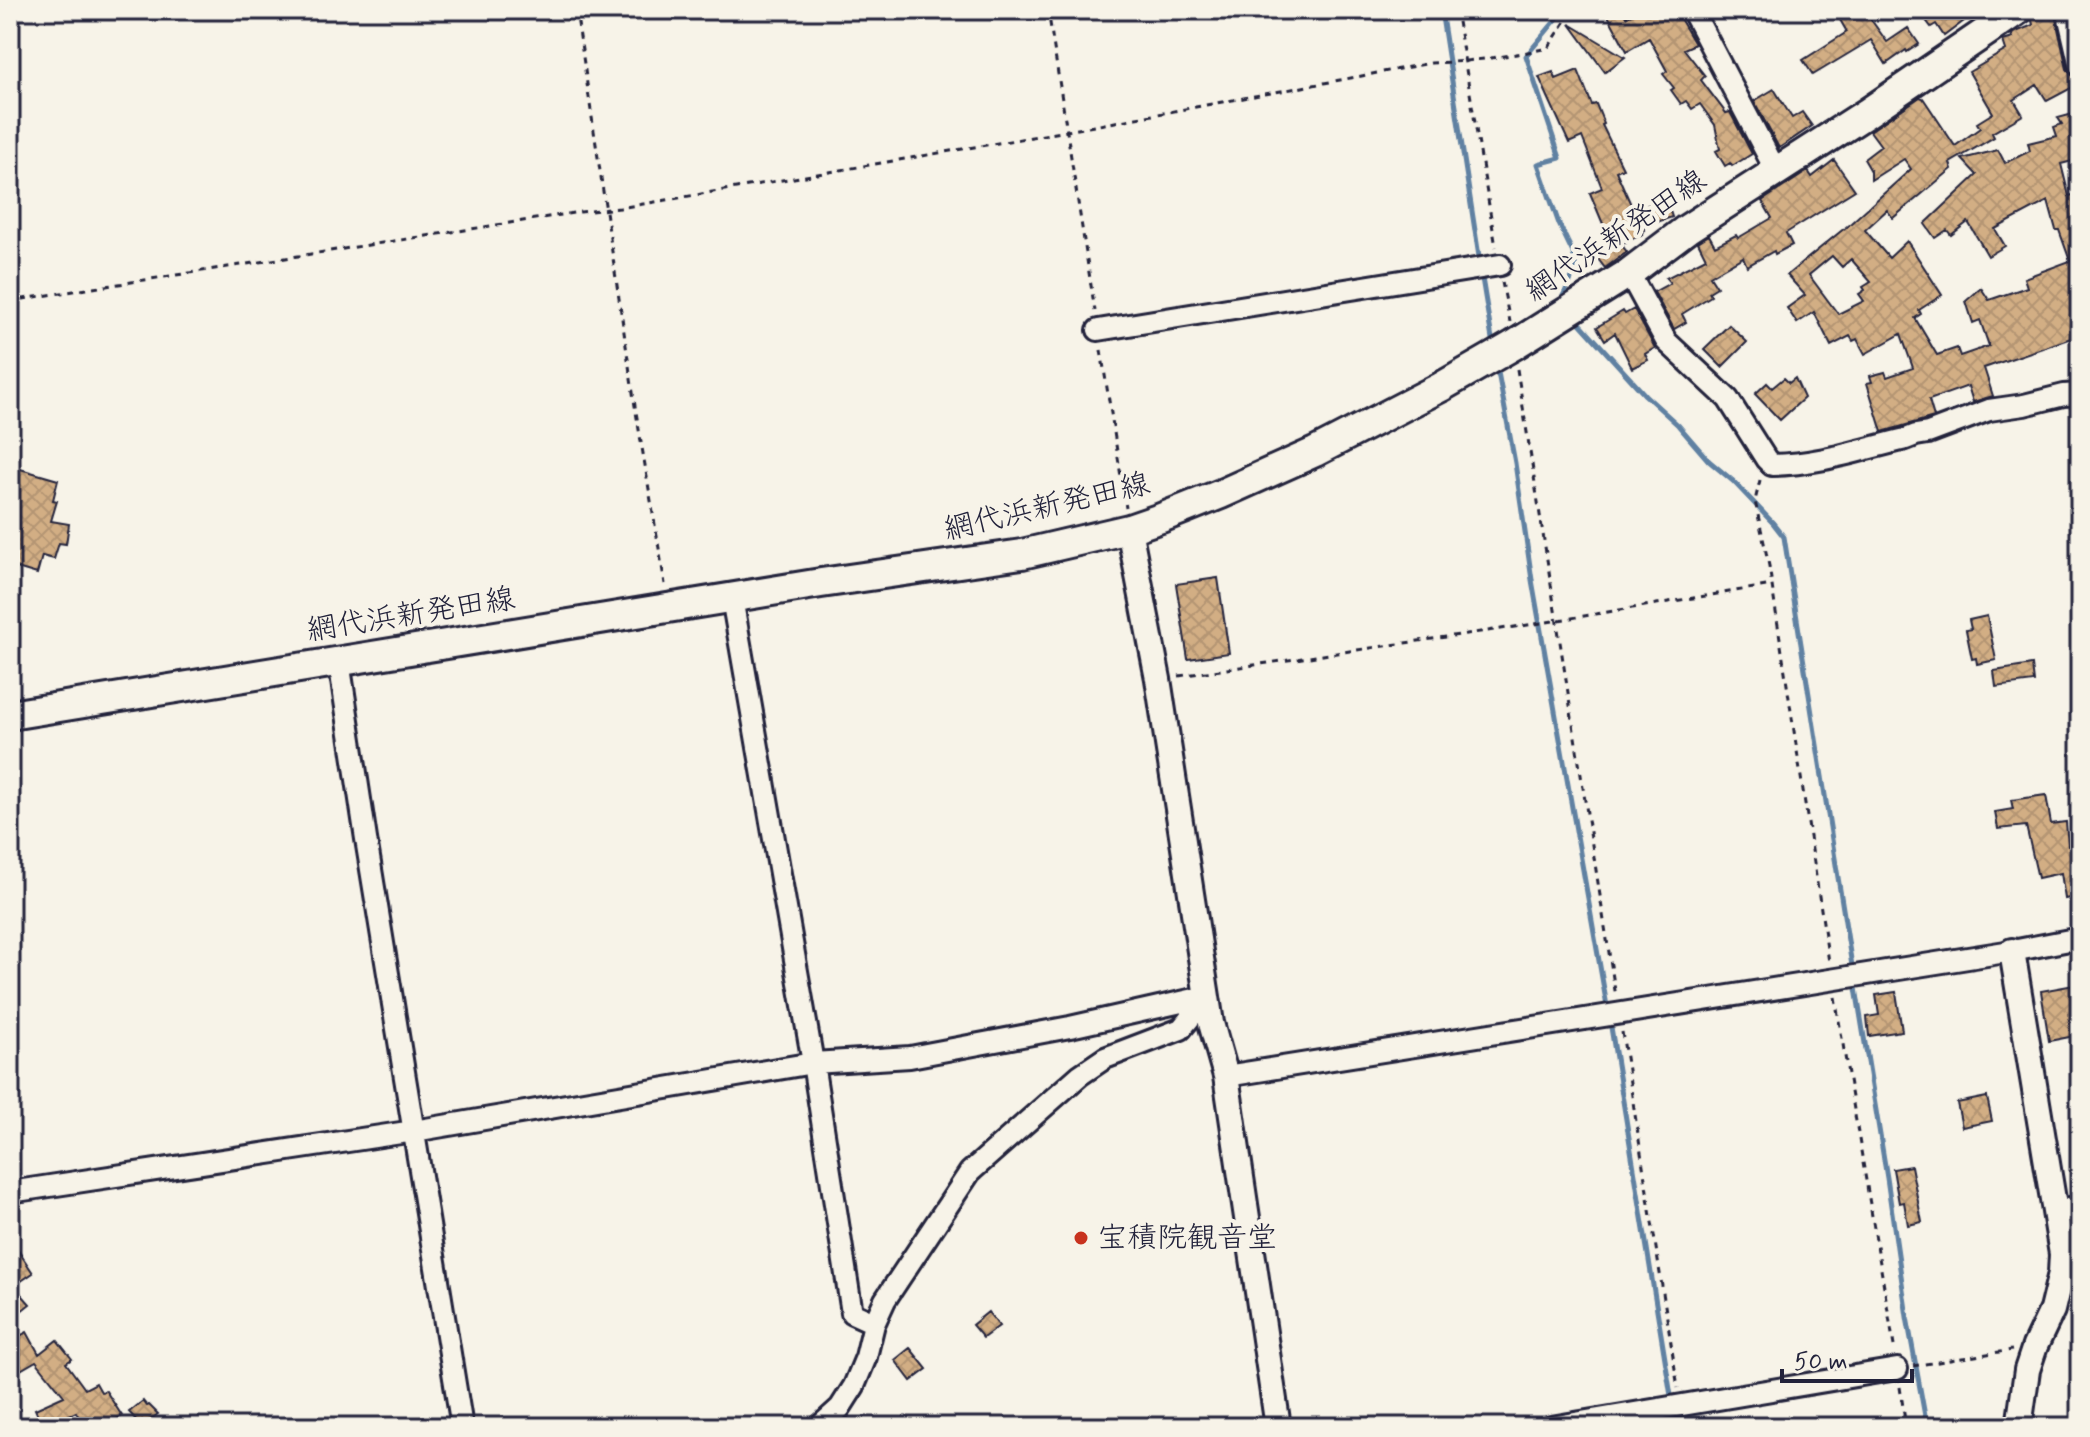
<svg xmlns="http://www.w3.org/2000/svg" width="2090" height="1437" font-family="Mynerve,'Klee One',sans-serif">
<defs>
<pattern id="building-cross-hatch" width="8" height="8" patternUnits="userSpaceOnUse" patternTransform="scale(2)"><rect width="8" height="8" fill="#d2ae84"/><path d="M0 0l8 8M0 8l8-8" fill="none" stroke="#b49573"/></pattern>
</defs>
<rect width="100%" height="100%" fill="#f7f3e8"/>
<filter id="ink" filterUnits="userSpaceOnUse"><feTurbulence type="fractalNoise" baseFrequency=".0125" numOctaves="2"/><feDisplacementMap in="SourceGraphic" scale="16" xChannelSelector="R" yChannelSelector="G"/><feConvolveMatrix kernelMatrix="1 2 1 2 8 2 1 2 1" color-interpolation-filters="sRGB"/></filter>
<g filter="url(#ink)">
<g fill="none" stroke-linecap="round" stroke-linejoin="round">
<path stroke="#6081a2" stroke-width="5" d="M1441,10l39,253
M1481,272l12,73
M1563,296l13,-27 -3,-16 -14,-29 -21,-60 22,-6 -34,-102 38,-46
M1578,321l67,74 33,30 31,36 24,20 40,42 11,14 69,435
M1497,367l18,96 17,117 76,432
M1855,982l32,196 20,139 20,110
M1610,1021l62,381
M1674,1412l2,15"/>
</g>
<path fill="url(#building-cross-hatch)" stroke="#22223b" stroke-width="2" fill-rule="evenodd" d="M1605,10h17l4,7 13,-7h36l20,34 -11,5 21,27 -4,4 25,33 4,-1 22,42 -20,12 -2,-3 -5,3 -9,-15 4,-2 -5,-24 -15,-21 -8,5 -6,-8 -5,3 -10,-14 3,-2 -11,-14 4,-3 -18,-33 -22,13z
M1852,10h12l23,32 21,-14 11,16 -12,8 -1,-2 -20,14 -15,-24 -58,35 -10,-15 44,-28 -8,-14z
M1926,10h31l7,11 -20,15 -8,-12 -5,3 -9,-12 5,-3z
M2049,10l1,6 5,-1 12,54 8,9 2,7 -30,16 -10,-16 -23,15 9,15 -31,18 2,4 -44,26 2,6 -59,49 -6,-8 -22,20 24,28 18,-17 35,54 -23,15 2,4 -6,4 22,37 20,-7 3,8 29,-10 -9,-26 -7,3 -7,-22 15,-13 8,12 38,-13 -3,-9 46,-17 -11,-31h-3l-8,-29 -53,28 10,17 -17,10 -20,-34 -17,13 -4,-5 -12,8 -10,-14 52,-49 -15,-16 36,-9 7,13 25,-12 -2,-8 29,-7 -3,-9 8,-3 -4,-6 22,-6v47l-19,5 8,32 11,-3v142l-96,33 9,28 -20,6 -5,-16 -39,14 5,17 -52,15 -15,-49 5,-1 -2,-6 15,-4 2,5 26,-9 -12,-34 -36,20 -8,-15 -4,2 -3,-5 -19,10 -17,-34 -17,11 -10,-15 18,-13 -18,-20 64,-52 60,-54 -7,-10 -33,21v-9l-7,-12 17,-13 -11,-15 50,-34 3,1 32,48 25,-18 -3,-5 16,-10 -24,-41 37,-22 -3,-9 10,-3 -1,-3 4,-3 17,-7 -1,-5 2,-5zM1832,256l10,11 9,-8 20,23 -8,5 2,3 -6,4 5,7 -26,13 -29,-39z
M1570,24l55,33 -20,15z
M1578,70l14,35 4,-1 8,20 -2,1 21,43 -7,3 16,36 3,-1 1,3 30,-10 6,18 -28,9 1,4 -3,1 1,3 -22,10 6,8 -22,16 -10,-13 16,-12 -21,-50 12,-5 -20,-51 -13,6 -30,-66 14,-5 3,7z
M1774,89l18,29 10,-6 10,14 -33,22 -25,-47z
M1834,160l21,30 -69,43 6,12 -17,9 -1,-3 -27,15 -4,-9 -33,19 7,11 -8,5 2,4 -29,18 4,8 -12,7 -20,-37 16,-9 -4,-5 40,-20 -8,-16 11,-7 6,11 21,-11 2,3 34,-20 -10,-17 46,-30 4,6z
M1634,309l21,39 -10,6 3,6 -16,8 -17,-35 -10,7 -8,-13 26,-16 2,3z
M1729,325l18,17 -25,25 -18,-18z
M1784,378l5,5 6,-5 9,20 -24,22 -25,-26 12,-11 5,5z
M10,466l48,14 -5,20 4,1 -6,20 18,3 -3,20 -7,-1 -5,16 -12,-3 -5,18 -27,-8v-10l6,-19 -6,-1z
M1218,578l11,75 -41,6 -12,-75z
M1987,616l9,44 -19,4 -1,-6 -4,1 -6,-29 5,-1 -2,-9z
M2032,665l2,17 -38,5 -2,-16z
M2046,795l5,29 15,-2 2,24 12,-1v51l-15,3 -4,-26 -23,5 -12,-52 -28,3 -3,-17 18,-3 -2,-9z
M2080,984v51l-31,6 -8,-50z
M1896,992l6,39 -33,5 -2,-19 12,-2 -3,-20z
M1987,1097l5,24 -30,6 -5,-24z
M1911,1166l11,56 -14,3 -4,-23 -5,1 -6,-34z
M10,1238l23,35 -19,13 16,18 -20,16z
M988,1312l11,14 -16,12 -11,-13z
M27,1332l12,22 18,-14 15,19 -6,4 19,26 11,-6 5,9 5,-1 16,25 -20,11h-9l-4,-6 -6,4 -7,-13 -33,15 -8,-18 29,-13 -28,-35 -26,15v-35z
M910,1348l17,21 -16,12 -16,-21z
M143,1401l4,5 2,-1 9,9 -13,10 -3,-4 -3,3 -10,-11z"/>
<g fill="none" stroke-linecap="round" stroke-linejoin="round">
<g stroke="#22223b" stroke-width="26">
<path id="minor" d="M1692,10l84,161
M2067,10l13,56
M1629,273l37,68 62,58 38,60 6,6c49,-1 87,-15 134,-26l10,-4 12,-2 61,-23 35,-5 40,-10 16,-1
M1098,330l402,-65
M732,598l81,465 39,250 22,10
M339,661l27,178 96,588
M1226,1076l786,-125 68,-13
M10,1192l404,-61 399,-68 97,-6 160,-30 138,-31
M2055,1211l25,-5
M819,1427l21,-19 14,-22 12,-29 8,-33 11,-24 85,-128 110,-97 25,-17 76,-29 27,-33
M1551,1427l346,-58"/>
</g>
<g stroke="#22223b" stroke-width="30">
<path id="tertiary" d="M1129,529l29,150 53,344 15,53 52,351
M2012,951l50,303 -1,19 -9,37 -17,36 -8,24 -8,57"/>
</g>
<g stroke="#22223b" stroke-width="34">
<path id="secondary" d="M10,715l811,-132 201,-29 107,-25 32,-11 60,-24 94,-42 126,-65 73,-42 115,-72 58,-44 180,-116 151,-103"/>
</g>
<path stroke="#22223b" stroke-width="3" stroke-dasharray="6 6" stroke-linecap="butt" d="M576,10l59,396 30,178
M1048,10l47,301
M1456,10l40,237
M1502,282l8,40
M10,301l570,-89 40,-4 447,-77 364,-68c40,-1 78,-7 117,-15l25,-38
M1101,350l25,158
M1517,369l99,628
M1760,480l-5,21 14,65 60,396
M1179,676l356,-52 237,-39
M1835,997l60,355
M1622,1032l56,356
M10,1122l8,49
M1913,1366l99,-16
M1900,1387l6,40"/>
<use href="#minor" stroke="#f7f3e8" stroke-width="20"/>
<use href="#tertiary" stroke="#f7f3e8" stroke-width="24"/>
<use href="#secondary" stroke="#f7f3e8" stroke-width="28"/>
</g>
</g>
<circle fill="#c8321e" stroke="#f7f3e8" stroke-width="3" cx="1081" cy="1238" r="8"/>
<g text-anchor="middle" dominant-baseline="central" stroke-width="8" stroke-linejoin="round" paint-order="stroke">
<g font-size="30" fill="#22223b" stroke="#f7f3e8">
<text transform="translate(1616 236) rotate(-34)">網代浜新発田線</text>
<text transform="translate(1047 507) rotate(-13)">網代浜新発田線</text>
<text transform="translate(411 615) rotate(-9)">網代浜新発田線</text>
</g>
<g font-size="30" fill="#22223b" stroke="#f7f3e8" text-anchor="start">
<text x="1097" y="1238">宝積院観音堂</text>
</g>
</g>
<rect width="2090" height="1437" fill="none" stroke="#f7f3e8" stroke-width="40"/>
<rect x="20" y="20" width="2050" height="1397" fill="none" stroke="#22223b" stroke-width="3" filter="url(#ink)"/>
<path d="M1782 1369v12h130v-12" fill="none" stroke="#22223b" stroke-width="4"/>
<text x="1794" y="1369" font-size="24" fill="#22223b" stroke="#f7f3e8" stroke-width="6" paint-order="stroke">50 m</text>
</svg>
